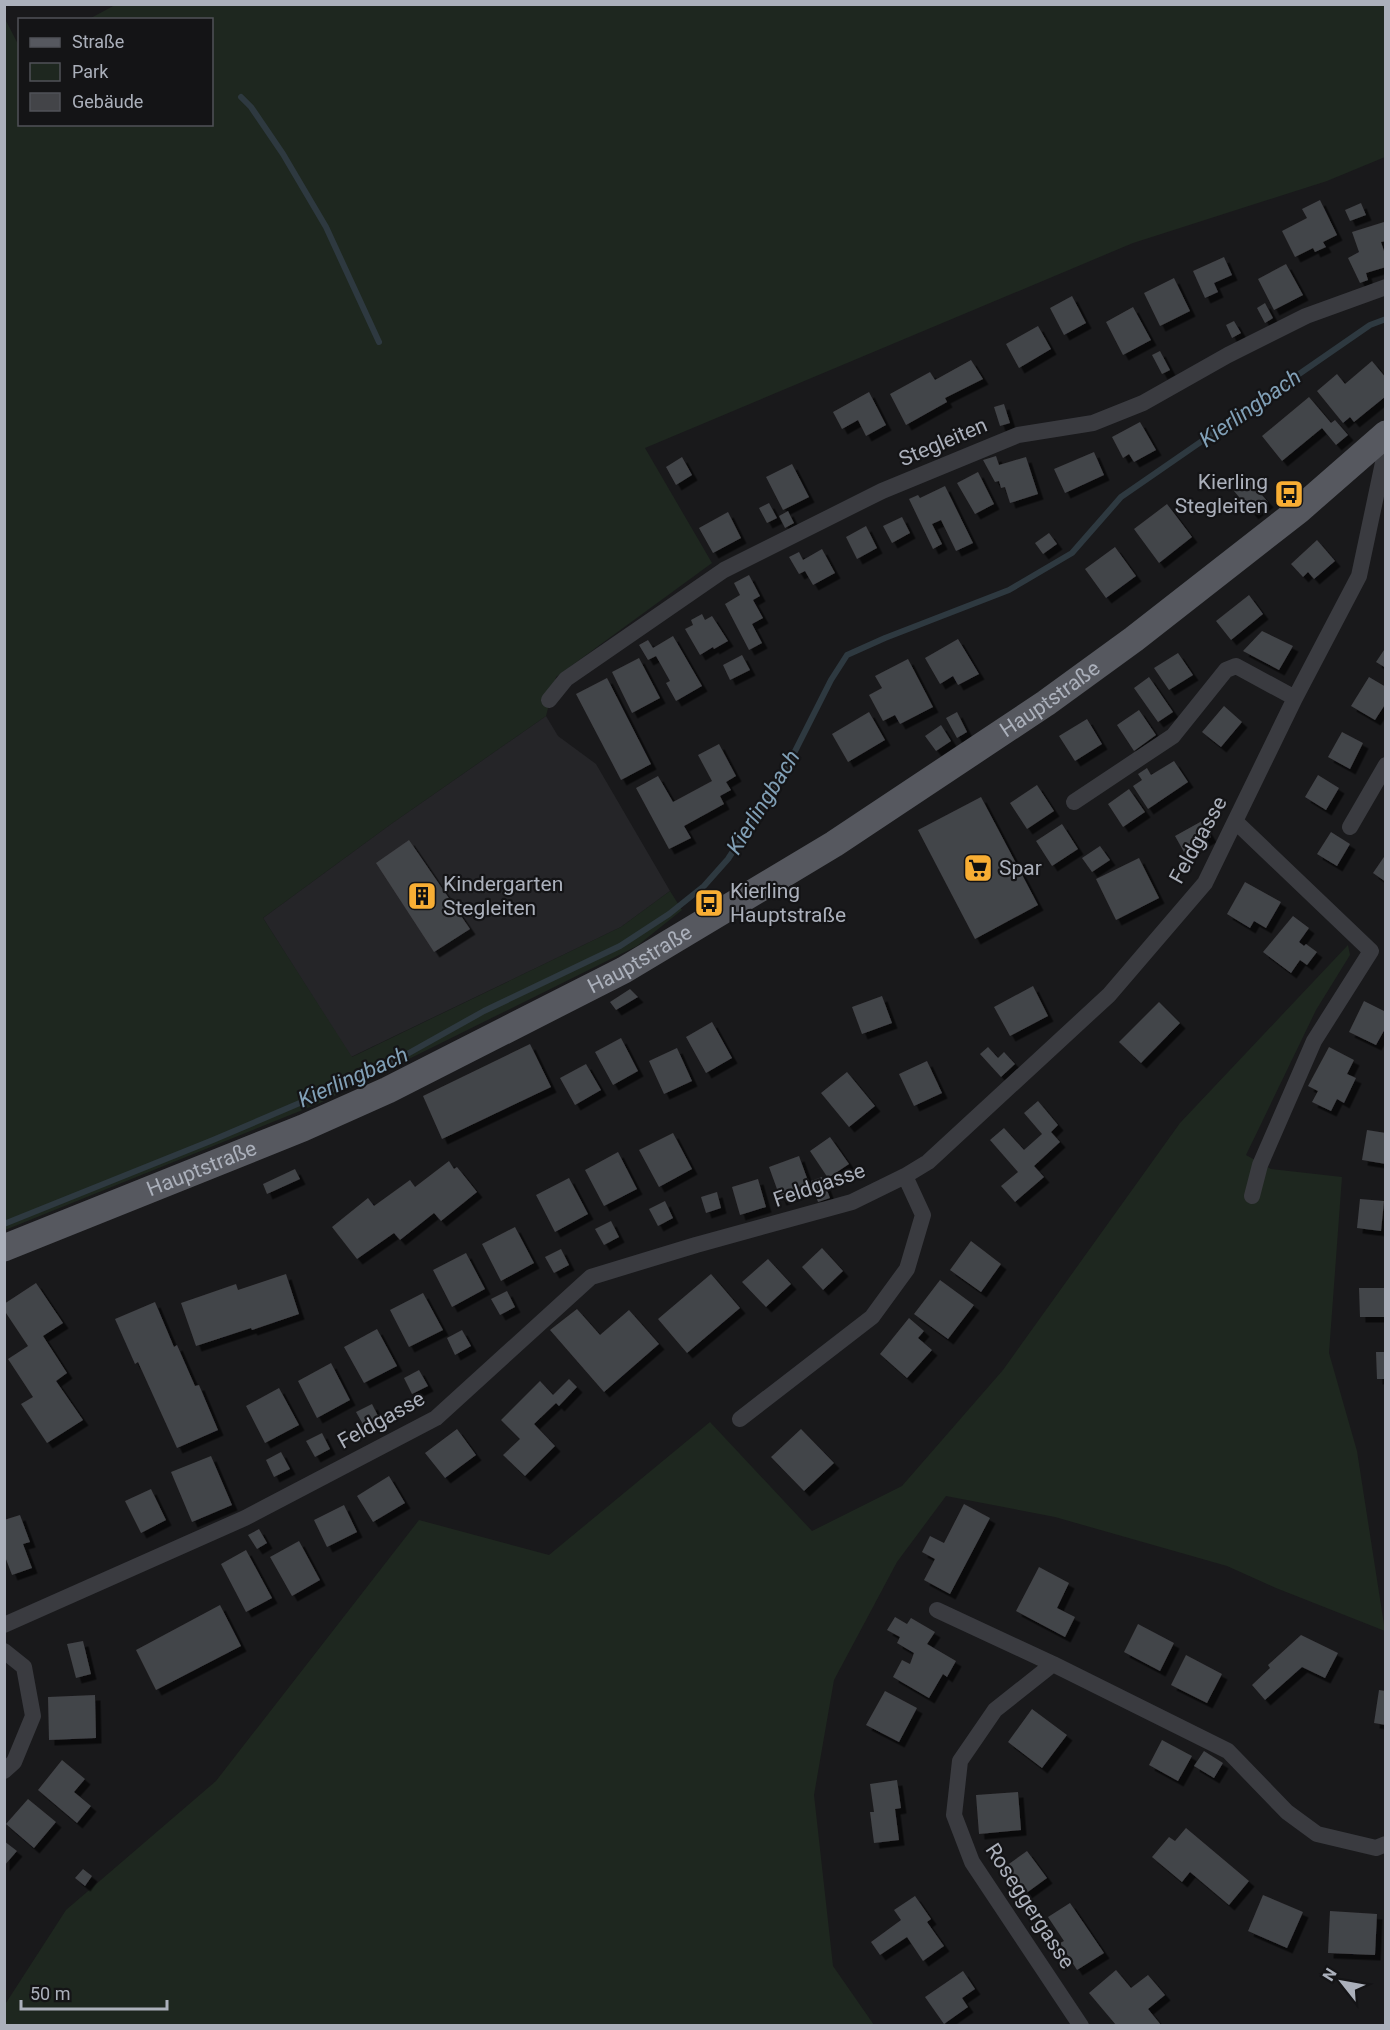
<svg xmlns="http://www.w3.org/2000/svg" width="1390" height="2030" font-family="Roboto,sans-serif">
<defs>
<filter id="shadow"><feDropShadow dx="5.5" dy="5.5" stdDeviation="0" flood-color="#0009"/></filter>
</defs>
<rect width="100%" height="100%" fill="#19191b"/>
<path fill="#252528" d="M546,716l12,20 38,28 74,127 -49,36 -270,130 -88,-139 128,-94z"/>
<path fill="#1e271f" d="M117,4l1268,1v152l-58,24 -194,62 -488,205 67,115 -156,114 -10,39 -155,108 -128,94 89,139 269,-130 49,-36 12,19 -45,36 -317,157 -315,127 -1,-1213 15,29 1,78h192v-104l-123,-1z
M1348,945l2,10 -34,55 -70,145 25,14 71,8 -13,176 28,98 28,180 -109,-43 -49,-22 -172,-49 -109,-21 -49,66 -63,118 -20,115 19,171 41,59 -869,1 -1,-20 62,-96 150,-129 203,-261 130,35 161,-133 102,109 90,-45 101,-116 177,-247z"/>
<g fill="none" stroke-linecap="round" stroke-linejoin="round">
<path stroke="#2e3940" stroke-width="6" d="M241,97l10,10 32,47 43,73 53,115
M4,1224l209,-84 171,-73 100,-56 136,-65 49,-32 35,-28 24,-27 57,-88 46,-91 16,-25 38,-17 124,-48 63,-37 49,-56 249,-172 16,-6"/>
</g>
<path fill="#434448" filter="url(#shadow)" d="M1320,200l17,35 -14,7 3,5 -11,5 -2,-4 -18,9 -13,-26 25,-13 -5,-9z
M1361,203l5,12 -16,6 -5,-11z
M1384,222l2,19 -5,1 5,15v10l-20,6 2,7 -8,3 -12,-25 11,-6 -7,-20z
M1224,257l8,18 -18,8 4,9 -13,6 -12,-27z
M1286,264l17,31 -29,15 -16,-31z
M1174,278l16,33 -30,15 -16,-33z
M1072,296l14,27 -22,12 -14,-27z
M1265,303l8,15 -8,5 -8,-15z
M1133,307l18,33 -28,15 -17,-33z
M1234,321l7,12 -9,5 -6,-13z
M1038,326l13,23 -32,19 -13,-24z
M1160,351l10,19 -8,4 -10,-19z
M971,360l12,19 -38,19 2,4 -41,23 -16,-31 40,-22 5,8z
M1372,361l14,17v18l-32,26 -4,-5 -7,6 -26,-32 20,-17 8,10z
M869,392l17,33 -20,11 -8,-16 -16,9 -9,-17z
M1309,397l22,26 4,-3 13,15 -12,10 -14,-17 -40,33 -20,-25z
M1004,404l6,19 -10,3 -6,-19z
M1140,422l16,28 -22,12 -5,-8 -6,4 -11,-21z
M1094,452l10,23 -39,18 -11,-24z
M996,456l3,9 27,-8 12,37 -28,9 -5,-16 -4,1 -2,-7 -4,1 -12,-22z
M682,457l10,18 -16,10 -10,-18z
M792,464l17,33 -26,13 -17,-33z
M978,472l16,32 -19,10 -18,-31z
M1248,479l20,23 -15,12 -19,-23z
M945,486l28,57 -17,8 -15,-31 -9,4 10,20 -9,5 -24,-50 9,-4 2,3z
M769,503l8,15 -10,5 -8,-15z
M1167,504l25,33 -33,26 -25,-34z
M788,511l6,12 -9,5 -6,-12z
M728,512l13,26 -28,15 -14,-25z
M902,517l8,16 -18,10 -9,-17z
M866,526l11,22 -20,11 -11,-22z
M1049,533l8,11 -14,10 -8,-11z
M1317,540l18,21 -21,18 -6,-7 -5,5 -12,-13z
M1115,547l21,29 -30,22 -21,-29z
M822,549l13,24 -22,12 -8,-14 -6,3 -10,-17 10,-5 4,8z
M749,575l11,21 -7,4 10,18 -11,6 10,19 -13,7 -24,-46 15,-9 -6,-12z
M1249,595l14,19 -32,26 -15,-19z
M702,614l3,6 7,-4 16,25 -14,8 -1,-2 -13,8 -15,-26 8,-4 -2,-5z
M1262,631l31,15 -14,24 -36,-19z
M673,636l29,50 -26,15 -10,-18 4,-2 -14,-25 -8,4 -9,-15 9,-5 5,8z
M958,639l21,35 -21,11 -5,-9 -13,8 -15,-26z
M1386,647v21l-10,-6z
M1178,653l15,22 -24,15 -15,-22z
M742,655l8,15 -20,10 -7,-15z
M639,658l21,40 -28,15 -20,-41z
M908,659l25,48 -33,17 -5,-9 -12,6 -14,-26 13,-7 -7,-12z
M1149,677l24,35 -15,10 -24,-34z
M1369,677l17,10v16l-11,17 -24,-14z
M607,678l44,86 -30,16 -45,-86z
M1224,706l18,16 -21,25 -19,-15z
M1139,710l17,25 -22,16 -17,-26z
M869,712l16,28 -37,22 -16,-28z
M957,712l10,20 -10,6 -11,-20z
M1087,719l15,25 -27,17 -16,-25z
M941,725l10,16 -15,10 -11,-15z
M1342,732l21,11 -13,26 -22,-12z
M719,744l17,32 -10,6 5,8 -11,6 4,8 -40,22 7,12 -22,11 -33,-61 22,-12 15,26 39,-21 -14,-26z
M1174,761l14,21 -40,27 -15,-23 9,-6 -4,-6 9,-6 4,7z
M1318,775l21,13 -13,22 -21,-13z
M1037,785l17,26 -27,18 -17,-26z
M1129,789l16,23 -22,15 -15,-23z
M981,797l57,108 -63,34 -57,-109z
M1202,821l9,16 -27,15 -9,-16z
M1062,824l16,25 -26,17 -16,-25z
M1331,832l19,12 -13,22 -20,-12z
M409,840l61,89 -36,23 -58,-89z
M1100,846l10,14 -18,12 -10,-14z
M1386,854v28l-13,-9z
M1139,858l20,40 -43,22 -20,-41z
M1245,882l36,20 -15,26 -12,-7 -4,7 -23,-14z
M1293,916l16,12 -10,14 5,4 2,-2 11,8 -10,13 -7,-5 -9,13 -28,-21z
M1033,986l15,30 -38,20 -16,-29z
M630,989l8,8 -22,13 -6,-8z
M882,996l10,27 -30,11 -10,-27z
M1364,1001l22,11v15l-10,18 -27,-13z
M1159,1002l21,21 -39,40 -22,-21z
M712,1022l20,36 -26,15 -20,-36z
M621,1038l17,33 -25,14 -18,-33z
M530,1044l21,43 -109,52 -19,-43z
M988,1047l10,11 6,-6 11,12 -14,13 -21,-23z
M1329,1047l25,13 -7,14 9,4 -12,25 -7,-4 -6,12 -19,-9 6,-11 -10,-5z
M677,1048l15,33 -28,13 -15,-33z
M927,1061l15,32 -28,13 -15,-32z
M586,1064l15,26 -26,15 -15,-27z
M847,1072l28,34 -26,21 -28,-34z
M1038,1101l20,24 -7,7 9,10 -26,24 10,11 -29,25 -14,-16 17,-14 -28,-32 14,-12 20,22 18,-16 -18,-21z
M1367,1130l19,3v31l-24,-4z
M673,1133l19,36 -33,18 -20,-37z
M830,1137l19,27 -21,14 -18,-27z
M618,1152l19,37 -33,17 -19,-36z
M799,1156l12,33 -30,11 -12,-33z
M449,1161l5,8 3,-2 20,25 -36,29 -7,-8 -34,27 -6,-7 -37,26 -25,-32 36,-29 6,8 36,-26 5,7z
M295,1169l5,10 -33,15 -4,-10z
M822,1177l8,21 -12,4 -7,-21z
M569,1178l19,36 -33,18 -19,-37z
M758,1179l8,28 -26,8 -8,-28z
M717,1192l4,16 -15,5 -5,-16z
M1360,1199l24,2 -3,30 -24,-3z
M665,1201l8,17 -15,8 -9,-17z
M611,1221l8,16 -15,8 -9,-16z
M515,1227l19,36 -33,18 -19,-37z
M971,1241l30,23 -20,28 -31,-22z
M822,1248l21,23 -20,19 -21,-23z
M561,1249l8,16 -15,8 -9,-16z
M466,1253l19,36 -33,18 -19,-37z
M768,1259l23,25 -25,23 -24,-25z
M286,1274l13,40 -47,16 -1,-2 -55,18 -15,-43 55,-19 2,6z
M711,1274l29,34 -53,45 -29,-34z
M940,1280l34,25 -26,34 -34,-25z
M36,1283l27,40 -20,13 24,37 -11,8 27,39 -36,23 -26,-39 12,-7 -25,-38 20,-13 -24,-36v-6z
M1359,1288h27v29h-26z
M507,1291l8,16 -15,8 -9,-16z
M423,1293l20,37 -34,17 -19,-37z
M155,1302l19,45 3,-2 18,41 4,-1 19,45 -41,18 -39,-86 -3,2 -20,-45z
M577,1309l23,26 29,-25 30,34 -55,48 -54,-62z
M909,1318l15,13 -6,7 14,12 -25,28 -27,-24z
M377,1329l20,37 -33,17 -20,-36z
M462,1330l9,16 -16,9 -8,-17z
M1376,1352h10v27h-9z
M331,1363l19,37 -33,18 -19,-37z
M419,1370l9,16 -16,8 -8,-16z
M569,1379l8,8 -18,19 -3,-3 -22,21 21,22 -30,30 -22,-21 17,-16 -19,-19 39,-39 13,14z
M279,1388l20,37 -34,18 -19,-37z
M372,1404l8,16 -15,8 -9,-16z
M457,1429l19,26 -31,23 -20,-25z
M801,1429l33,34 -30,28 -33,-34z
M322,1433l8,16 -15,8 -9,-16z
M281,1452l9,17 -16,8 -8,-17z
M211,1456l21,49 -40,17 -21,-50z
M389,1476l16,27 -32,19 -16,-26z
M151,1489l15,31 -25,13 -16,-32z
M964,1504l26,14 -40,76 -26,-14 11,-21 -13,-7 8,-16 14,7z
M344,1505l13,27 -30,15 -13,-27z
M20,1515l10,27 -7,2 9,24 -20,7 -8,-21v-34z
M259,1529l8,14 -10,6 -9,-14z
M299,1541l21,39 -28,16 -22,-39z
M246,1550l26,48 -26,14 -25,-48z
M1039,1567l30,16 -12,25 18,9 -10,20 -49,-26z
M220,1605l21,41 -85,44 -20,-40z
M895,1617l12,7 4,-6 24,14 -8,12 29,17 -9,16 -4,-3 -14,24 -36,-21 9,-17 8,4 4,-11 -17,-10 3,-6 -13,-7z
M1138,1624l36,19 -14,28 -36,-19z
M1301,1635l37,18 -13,25 -23,-11 -37,33 -13,-15 18,-17 -2,-3z
M83,1641l8,33 -15,4 -9,-34z
M1186,1655l36,19 -15,29 -36,-18z
M1379,1690l7,1v34l-12,-2z
M885,1691l32,17 -18,34 -33,-17z
M95,1695l1,43 -47,2 -1,-43z
M1032,1709l35,26 -25,33 -34,-26z
M1162,1740l30,16 -14,25 -29,-16z
M1204,1751l19,12 -9,15 -20,-12z
M62,1760l23,19 -11,13 17,14 -14,17 -39,-33z
M897,1780l4,28 -6,1 4,31 -25,3 -4,-31h4l-4,-28z
M1018,1792l3,38 -42,4 -3,-39z
M28,1799l28,23 -22,26 -28,-24z
M1186,1828l63,53 -20,24 -39,-33 -8,10 -30,-25 17,-20 6,4z
M4,1841l13,10 -13,15z
M1027,1851l20,27 -22,16 -19,-28z
M83,1869l9,7 -7,10 -10,-8z
M1263,1895l40,17 -16,36 -39,-17z
M915,1896l16,23 -4,3 17,24 -21,15 -16,-24 -27,18 -9,-13 30,-22 -7,-10z
M1070,1903l34,50 -27,17 -17,-27 4,-2 -16,-24z
M1330,1911l47,3 -2,41 -47,-2z
M1116,1970l15,18 17,-13 17,20 -17,14 13,16h-45l-27,-32z
M963,1971l12,18 -13,9 6,9 -24,17 -19,-27z"/>
<g fill="none" stroke-linecap="round" stroke-linejoin="round">
<path stroke="#3a3b40" stroke-width="16" d="M549,700l17,-21 158,-109 158,-79 136,-56 75,-12 50,-20 85,-48 78,-39 80,-29
M1074,802l99,-66 53,-66 10,-4 59,32
M1236,822l135,129 -57,90 -54,124 -8,31
M1350,827l36,-62
M740,1419l132,-102 35,-48 16,-54 -18,-39
M937,1610l116,54 175,87 59,61 30,22 59,14 10,-4
M4,1625l241,-107 191,-100 155,-141 105,-32 156,-43 53,-26 23,-14 181,-167 96,-112 90,-185 64,-122 25,-118
M4,1651l20,16 9,49 -19,46 -10,9
M1053,1664l-58,46 -35,51 -6,54 18,47 109,164"/>
<path stroke="#56585f" stroke-width="27" id="s1" d="M4,1248l299,-120 85,-38 236,-120 210,-126 212,-141 88,-64 165,-129 87,-76"/>
</g>
<defs>
<g id="bus-square" transform="scale(1.5)"><rect x="-9" y="-9" width="18" height="18" rx="4" fill="#f8ae34" stroke="#141416"/><path d="M-5-6H5V4H4V6H2V4H-2V6H-4V4H-5ZM-3.5-4V0h7V-4ZM-3.5 1.2v1.5H-2V1.2ZM2 1.2v1.5H3.5V1.2Z" fill="#111"/></g>
<g id="supermarket-square" transform="scale(1.5)"><rect x="-9" y="-9" width="18" height="18" rx="4" fill="#f8ae34" stroke="#141416"/><path d="M-6-5.5h2.5l.6 2H6L4.5 2H-2.5L-4.4-4H-6ZM-1.5 3.2a1.3 1.3 0 1 0 .1 0ZM3 3.2a1.3 1.3 0 1 0 .1 0Z" fill="#111"/></g>
<g id="building-square" transform="scale(1.5)"><rect x="-9" y="-9" width="18" height="18" rx="4" fill="#f8ae34" stroke="#141416"/><path d="M-4-6H4V6H1V3H-1V6H-4ZM-2.5-4.3h1.7v1.8h-1.7ZM.8-4.3h1.7v1.8H.8ZM-2.5-1h1.7V.8h-1.7ZM.8-1h1.7V.8H.8Z" fill="#111"/></g>
</defs>
<g fill-rule="evenodd">
<use href="#bus-square" x="1289" y="494"/>
<use href="#supermarket-square" x="978" y="868"/>
<use href="#building-square" x="422" y="896"/>
<use href="#bus-square" x="709" y="903"/>
</g>
<g text-anchor="middle" dominant-baseline="central" stroke-width="4.5" stroke-linejoin="round" paint-order="stroke">
<g font-size="21" fill="#abb0bb" stroke="#141416">
<text transform="translate(943 442) rotate(-23)">Stegleiten</text>
<text stroke="none"><textPath href="#s1" startOffset="1185">Hauptstraße</textPath></text>
<text transform="translate(1198 840) rotate(-61)">Feldgasse</text>
<text stroke="none"><textPath href="#s1" startOffset="699">Hauptstraße</textPath></text>
<text stroke="none"><textPath href="#s1" startOffset="213">Hauptstraße</textPath></text>
<text transform="translate(819 1185) rotate(-19)">Feldgasse</text>
<text transform="translate(381 1420) rotate(-29)">Feldgasse</text>
<text transform="translate(1030 1906) rotate(57)">Roseggergasse</text>
</g>
<g font-size="21" fill="#abb0bb" stroke="#141416" text-anchor="start">
<text x="1268" y="482" text-anchor="end">Kierling<tspan x="1268" dy="24">Stegleiten</tspan></text>
<text x="999" y="868">Spar</text>
<text x="443" y="884">Kindergarten<tspan x="443" dy="24">Stegleiten</tspan></text>
<text x="730" y="891">Kierling<tspan x="730" dy="24">Hauptstraße</tspan></text>
</g>
<g font-size="22" font-style="italic" fill="#81a0b7" stroke="#141416">
<text transform="translate(1250 408) rotate(-35)">Kierlingbach</text>
<text transform="translate(763 802) rotate(-58)">Kierlingbach</text>
<text transform="translate(353 1077) rotate(-24)">Kierlingbach</text>
</g>
</g>
<rect width="1390" height="2030" fill="none" stroke="#abb0bb" stroke-width="12"/>
<rect x="18" y="18" width="195" height="108" fill="#141416" stroke="#505258" stroke-width="1.5"/>
<rect x="30" y="38" width="30" height="9" fill="#56585f" stroke="#505258" stroke-width="1.5"/>
<text x="72" y="48" font-size="18" fill="#abb0bb">Straße</text>
<rect x="30" y="63" width="30" height="18" fill="#1e271f" stroke="#505258" stroke-width="1.5"/>
<text x="72" y="78" font-size="18" fill="#abb0bb">Park</text>
<rect x="30" y="93" width="30" height="18" fill="#434448" stroke="#505258" stroke-width="1.5"/>
<text x="72" y="108" font-size="18" fill="#abb0bb">Gebäude</text>
<g transform="translate(1342 1982) rotate(301)" stroke="#141416" stroke-width="4.5" paint-order="stroke">
<path d="M0-4.5L10 22L0 15L-10 22Z" fill="#abb0bb"/>
<text y="-9" font-size="16" font-weight="bold" text-anchor="middle" fill="#abb0bb">N</text>
</g>
<path d="M21 2000v9h146v-9" fill="none" stroke="#abb0bb" stroke-width="3"/>
<text x="30" y="2000" font-size="18" fill="#abb0bb" stroke="#141416" stroke-width="4.5" paint-order="stroke">50 m</text>
</svg>
